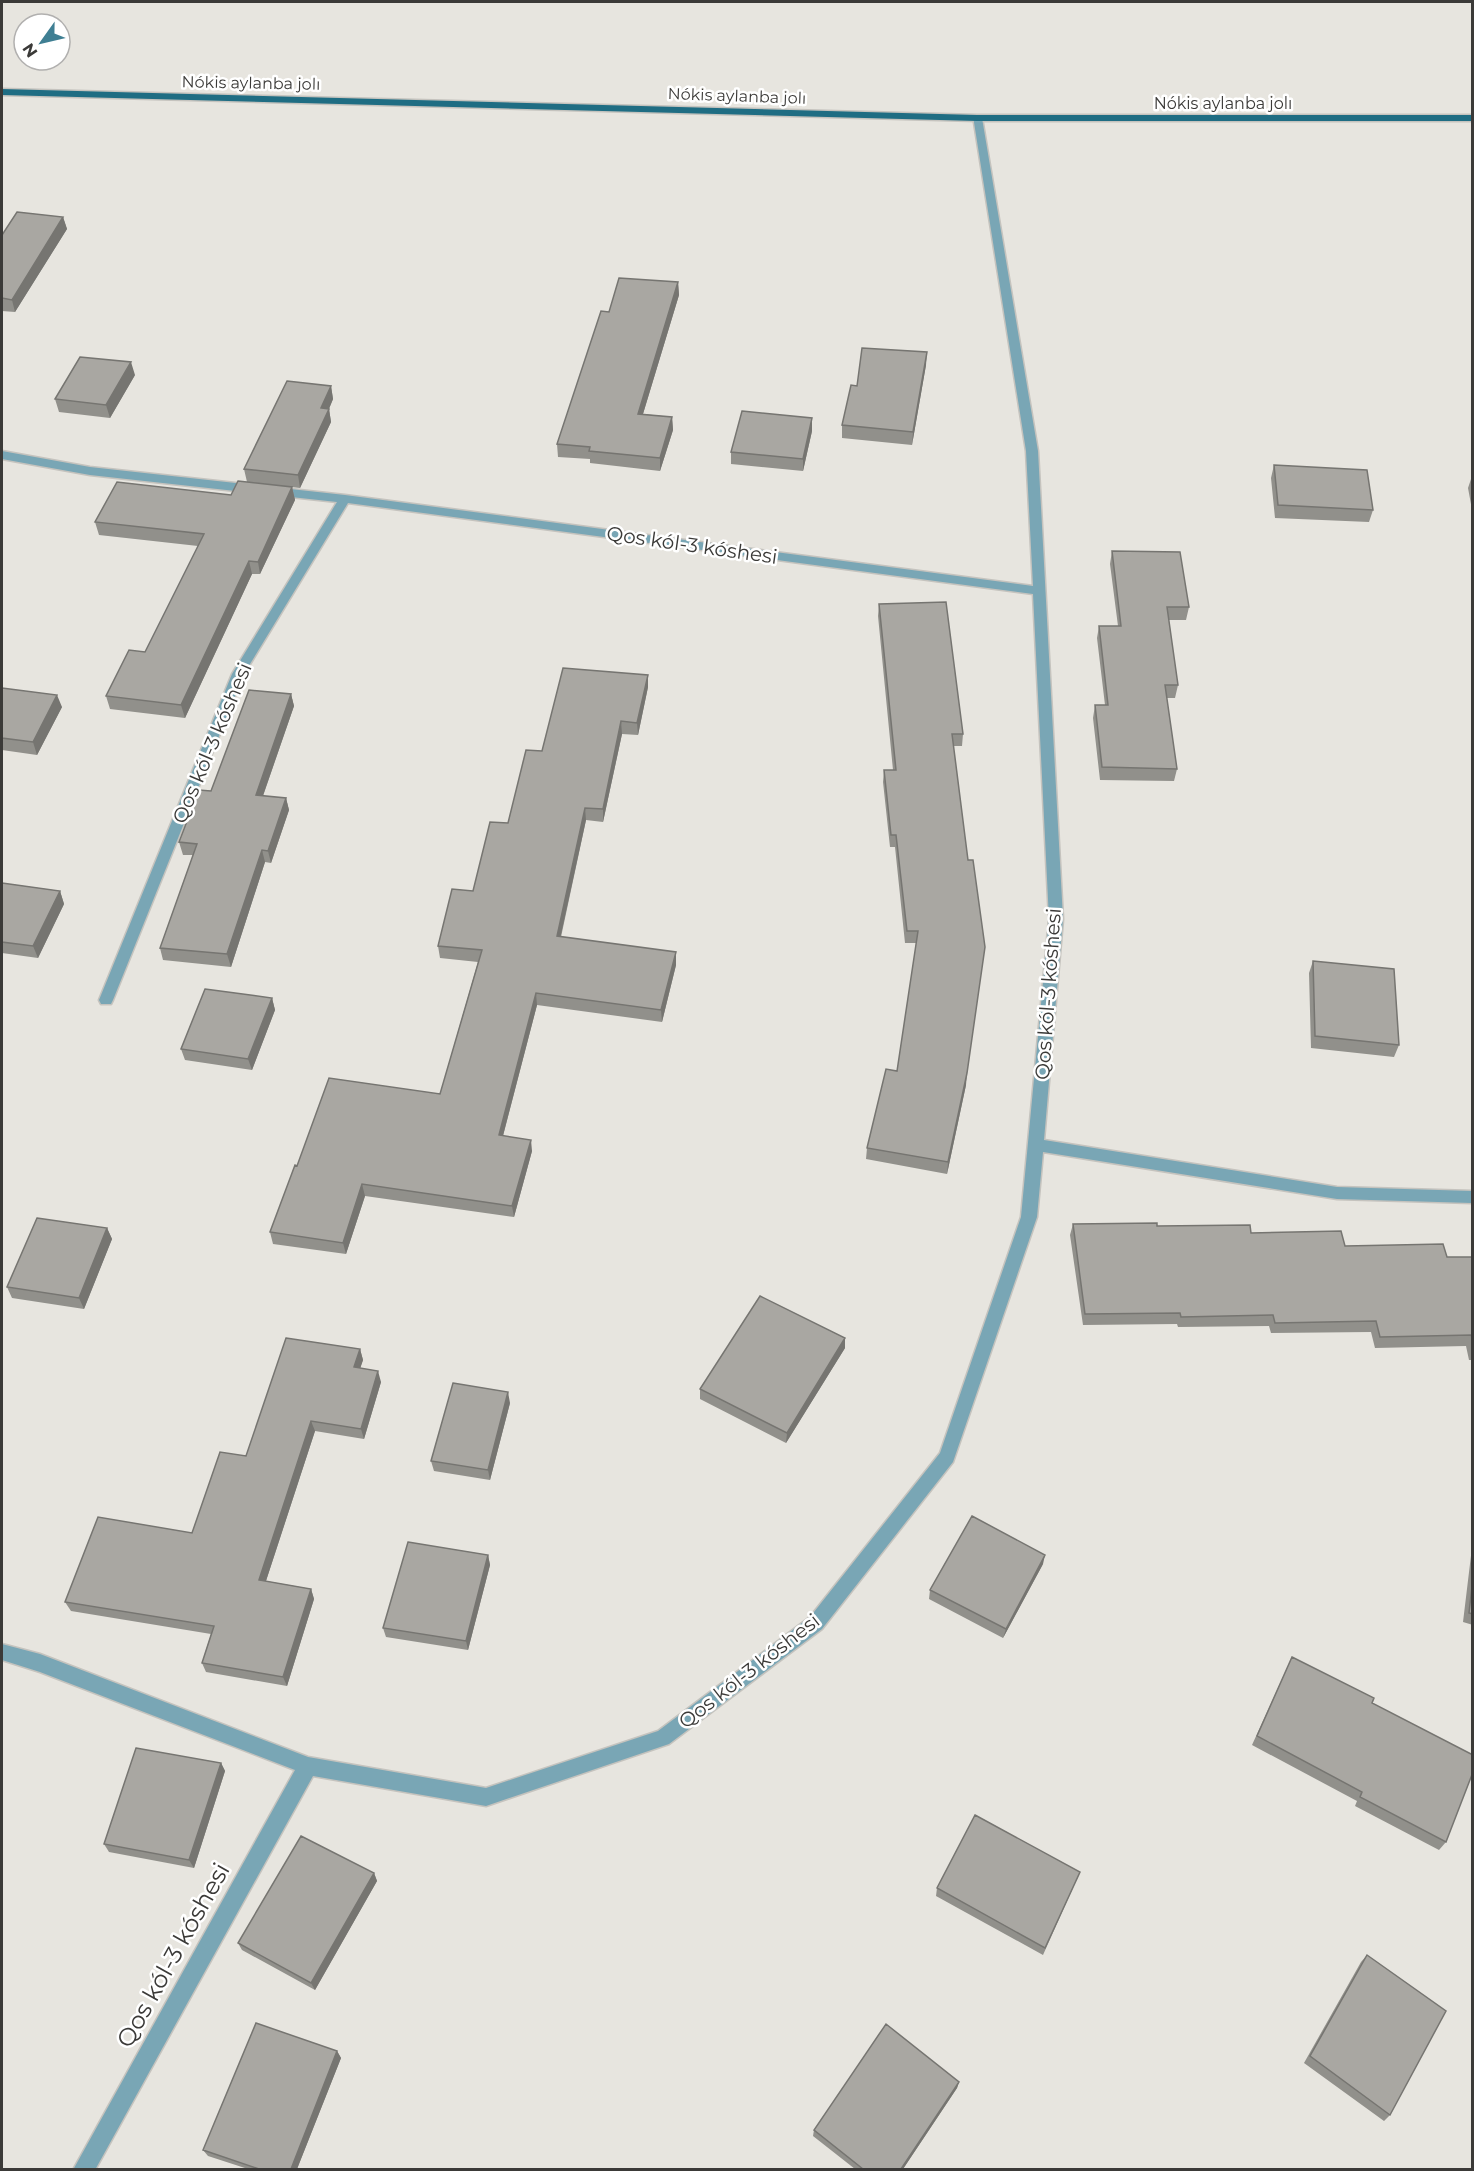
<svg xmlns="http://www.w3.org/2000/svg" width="1474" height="2171" font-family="Montserrat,sans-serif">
<rect width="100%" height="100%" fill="#e7e5df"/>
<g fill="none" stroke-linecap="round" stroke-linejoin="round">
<g stroke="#c5c3be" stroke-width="3">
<path id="minor" d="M973,116l9,2 56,333 25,468 -19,221 293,47 135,4v12l-135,-4 -294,-47 -6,65 -84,245 -131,167 -153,115 -183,62 -173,-30 -218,394h-22l222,-400 -255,-98 -38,-12v-16l38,10 268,103 178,31 172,-57 152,-114 130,-164 81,-236 28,-298 -16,-325 -685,-91 -104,171 -131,326 -2,4h-10l-2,-4 133,-326 105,-172 -247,-27 -88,-16v-8l88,16 255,28 688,91 -7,-135z"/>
</g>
<g stroke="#c5c3be" stroke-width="3">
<path id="major" d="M2,89l975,26h495v6h-495l-975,-26z"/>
</g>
<use href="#minor" fill="#79a6b5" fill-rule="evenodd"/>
<use href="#major" fill="#1f6d83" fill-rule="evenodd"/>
</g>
<path fill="#91908b" d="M63,217l4,12 -52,83 -13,-1v-76z
M678,282l1,13 -36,119 29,3 1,13 -13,41 -70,-8v-4l-32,-2 -1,-13 52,-132z
M926,365l-14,80 -70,-7v-13l15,-39z
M135,375l-25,43 -51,-6 -4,-13z
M331,386l2,13 -4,10 2,13 -31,66 -53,-6 -3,-13z
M812,431l-9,40 -72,-7v-12z
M1274,465l99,45 -4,12 -94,-4 -4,-40z
M1472,476h1v39l-5,-27z
M292,487l3,13 -35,74h-8l-67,144 -75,-9 -4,-13 39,-44 53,-106 -99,-11 -4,-13 136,-27z
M1112,551l77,56 -3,13h-18l10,65 -3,13h-9l11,71 -3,12 -74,-1 -7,-62 2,-13h10l-8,-67 2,-12h19l-8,-62z
M879,604l84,130 -1,12h-9l13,339 -19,89 -81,-15 1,-11 30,-77 20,-128h-12l-10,-96h-5l-7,-65 1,-12h9l-15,-154z
M648,675v12l-10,48 -16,-1 -19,88 -17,-2 -25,117 115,28 -14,57 -125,-17 -34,131 29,15 -18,66 -149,-21 -19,58 -73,-10 -3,-12 27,-66 143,-72 38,-132 -38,-4 -2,-12 35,-55 35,-68 34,-72z
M2,688l60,19 -25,48 -35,-5z
M291,694l3,12 -31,90 23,2 3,12 -18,53 -6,-1 -34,105 -68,-7 -3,-12 33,-93h-10l-4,-13 32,-51z
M2,883l58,8 4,13 -26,54 -36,-5z
M1313,961l86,84 -5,12 -83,-9 -2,-75z
M272,998l3,12 -23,60 -67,-10 -4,-11z
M1073,1224l84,2 94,7 94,13 102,11h26v103h-4l-3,-14 -91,2 -4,-16 -100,1 -2,-7 -91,1 -1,-3 -94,1 -13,-90z
M107,1228l5,11 -28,70 -72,-11 -5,-11z
M845,1338v10l-59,95 -86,-44v-10z
M360,1349l3,11 -3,8 21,14 -17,57 -49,-8 -49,150 45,8 3,10 -27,87 -81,-14 -4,-9 9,-29 -140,-23 -6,-9 127,-69 54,-77z
M510,1403l-20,77 -56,-9 -3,-10z
M1473,1539v86l-10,-3z
M488,1555l2,10 -22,85 -82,-13 -3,-9z
M1043,1564l-40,74 -74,-39 1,-9z
M1292,1657l80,46 74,139 -7,8 -84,-44 2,-5 -105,-56z
M221,1763l4,8 -31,97 -85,-16 -5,-8z
M1080,1872l-37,83 -107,-59 1,-8z
M374,1873l3,8 -62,109 -73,-40 -4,-7z
M1367,1955l23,160 -6,6 -80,-58 57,-101z
M337,2051l4,7 -44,111h-49l-40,-13 -5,-6z
M959,2082l-2,6 -54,81h-48l-42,-33 1,-6z"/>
<path fill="#767571" d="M63,217l4,12 -52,83 -3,-12z
M678,282l1,13 -40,132 -1,-13z
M927,352l-1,13 -14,80 1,-13z
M131,362l4,13 -25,43 -4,-13z
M331,386l2,13 -8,19 4,-9 2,13 -31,66 -2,-13 23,-67z
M672,417l1,13 -13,41v-13z
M812,418v13l-9,40v-12z
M292,487l3,13 -35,74 -2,-12z
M249,561l3,13 -67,144 -4,-13z
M648,675v12l-10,48 -1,-12z
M291,694l3,12 -35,101 -3,-12z
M57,695l5,12 -25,48 -4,-13z
M621,721l1,13 -19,88v-13z
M286,798l3,12 -18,53 -3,-12z
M585,808l1,12 -28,128 -1,-12z
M262,850l3,12 -34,105 -4,-13z
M60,891l4,13 -26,54 -5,-12z
M676,952v13l-14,57 -1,-12z
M536,993l1,12 -37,142 -1,-12z
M272,998l3,12 -23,60 -4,-11z
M967,1073l-1,12 -19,89 1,-12z
M531,1140l1,11 -18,66 -2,-11z
M362,1184l3,12 -19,58 -3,-11z
M107,1228l5,11 -28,70 -5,-11z
M845,1338v10l-59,95 1,-10z
M360,1349l3,11 -6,18 -3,-11z
M378,1371l3,11 -17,57 -3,-10z
M508,1392l2,11 -20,77 -2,-10z
M311,1421l4,10 -52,159 -4,-10z
M488,1555l2,10 -22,85 -2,-9z
M1045,1555l-2,9 -40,74 3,-9z
M311,1589l3,10 -27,87 -4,-9z
M221,1763l4,8 -31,97 -5,-8z
M374,1873l3,8 -62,109 -4,-7z
M337,2051l4,7 -44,111h-6z
M959,2082l-2,6 -54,81h-2z"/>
<path fill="#a9a7a2" stroke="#767571" stroke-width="1.5" d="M17,212l46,5 -51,83 -10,-2v-63z
M619,278l59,4 -40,132 34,3 -12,41 -71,-7 1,-4 -33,-3 44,-133 8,1z
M862,348l65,4 -14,80 -71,-7 9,-40 6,1z
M80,357l51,5 -25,43 -51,-6z
M287,381l44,5 -10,22 8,1 -31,66 -54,-6z
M742,411l70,7 -9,41 -72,-7z
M1274,465l93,5 6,40 -95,-5z
M238,481l54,6 -34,75 -9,-1 -68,144 -75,-9 23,-46 16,2 59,-118 -109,-12 22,-40 114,13z
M1112,551l68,1 9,55h-22l11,78h-13l12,84 -75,-2 -7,-62h13l-9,-79h22z
M946,602l17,132h-11l16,126h5l12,87 -18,126 -19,89 -81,-14 19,-79 11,2 21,-140h-11l-11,-96h-5l-7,-65h12l-17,-166z
M563,668l85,7 -11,48 -16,-2 -18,88 -18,-1 -28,128 119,16 -15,58 -125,-17 -37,142 32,5 -19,66 -150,-22 -19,59 -73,-11 25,-67 2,1 32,-88 111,16 42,-144 -44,-4 14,-57 21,2 17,-69 18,1 18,-73 16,1z
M2,688l55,7 -24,47 -31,-4z
M249,690l42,4 -35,101 30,3 -18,53 -6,-1 -35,104 -67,-6 37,-104 -18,-2 20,-52 12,1z
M2,883l58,8 -27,55 -31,-4z
M1313,961l81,8 5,76 -84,-9z
M205,989l67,9 -24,61 -67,-10z
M37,1218l70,10 -28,70 -72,-11z
M1157,1223v3l93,-1 1,8 90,-2 4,15 98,-2 4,13h26v83l-2,-5 -91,2 -4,-16 -101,2 -2,-8 -92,2 -1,-4 -95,1 -12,-90z
M760,1296l85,42 -58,95 -87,-44z
M286,1338l74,11 -6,18 24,4 -17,58 -50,-8 -52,159 52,9 -28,88 -81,-14 12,-37 -149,-24 33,-85 94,16 28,-81 26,4z
M453,1383l55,9 -20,78 -57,-9z
M972,1516l73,39 -39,74 -76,-39z
M408,1542l80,13 -22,86 -83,-13z
M1473,1578v36l-4,-1z
M1292,1657l82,41 -2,5 101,52v17l-27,70 -86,-45 2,-5 -105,-56z
M136,1748l85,15 -32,97 -85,-16z
M975,1815l105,57 -35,76 -108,-60z
M301,1836l73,37 -63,110 -73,-40z
M1367,1955l79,56 -56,104 -80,-59z
M256,2023l81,28 -46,118h-32l-56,-19z
M886,2024l73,58 -58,87h-38l-49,-39z"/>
<g text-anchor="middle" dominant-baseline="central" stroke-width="5" stroke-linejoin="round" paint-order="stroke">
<g font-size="16" fill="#3b3a38" stroke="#fff">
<text transform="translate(251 83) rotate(1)">Nókis aylanba jolı</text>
<text transform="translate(737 96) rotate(2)">Nókis aylanba jolı</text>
<text x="1223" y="103">Nókis aylanba jolı</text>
</g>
<g font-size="20" fill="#3b3a38" stroke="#fff">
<text transform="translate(692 545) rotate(8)">Qos kól-3 kóshesi</text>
<text transform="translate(212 743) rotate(-67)">Qos kól-3 kóshesi</text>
<text transform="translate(1048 994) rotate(-86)">Qos kól-3 kóshesi</text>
<text transform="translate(749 1671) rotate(-38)">Qos kól-3 kóshesi</text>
</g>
<g font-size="24" fill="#3b3a38" stroke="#fff">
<text transform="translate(173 1955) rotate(-61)">Qos kól-3 kóshesi</text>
</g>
</g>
<rect width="1474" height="2171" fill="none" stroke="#3b3a38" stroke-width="6"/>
<g transform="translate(42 42) rotate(236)"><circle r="28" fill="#ffffff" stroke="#b1b0af" stroke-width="1.5"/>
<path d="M0-4.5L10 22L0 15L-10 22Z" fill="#3f7f93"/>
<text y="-9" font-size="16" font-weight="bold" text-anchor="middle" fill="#3b3a38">N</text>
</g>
</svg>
